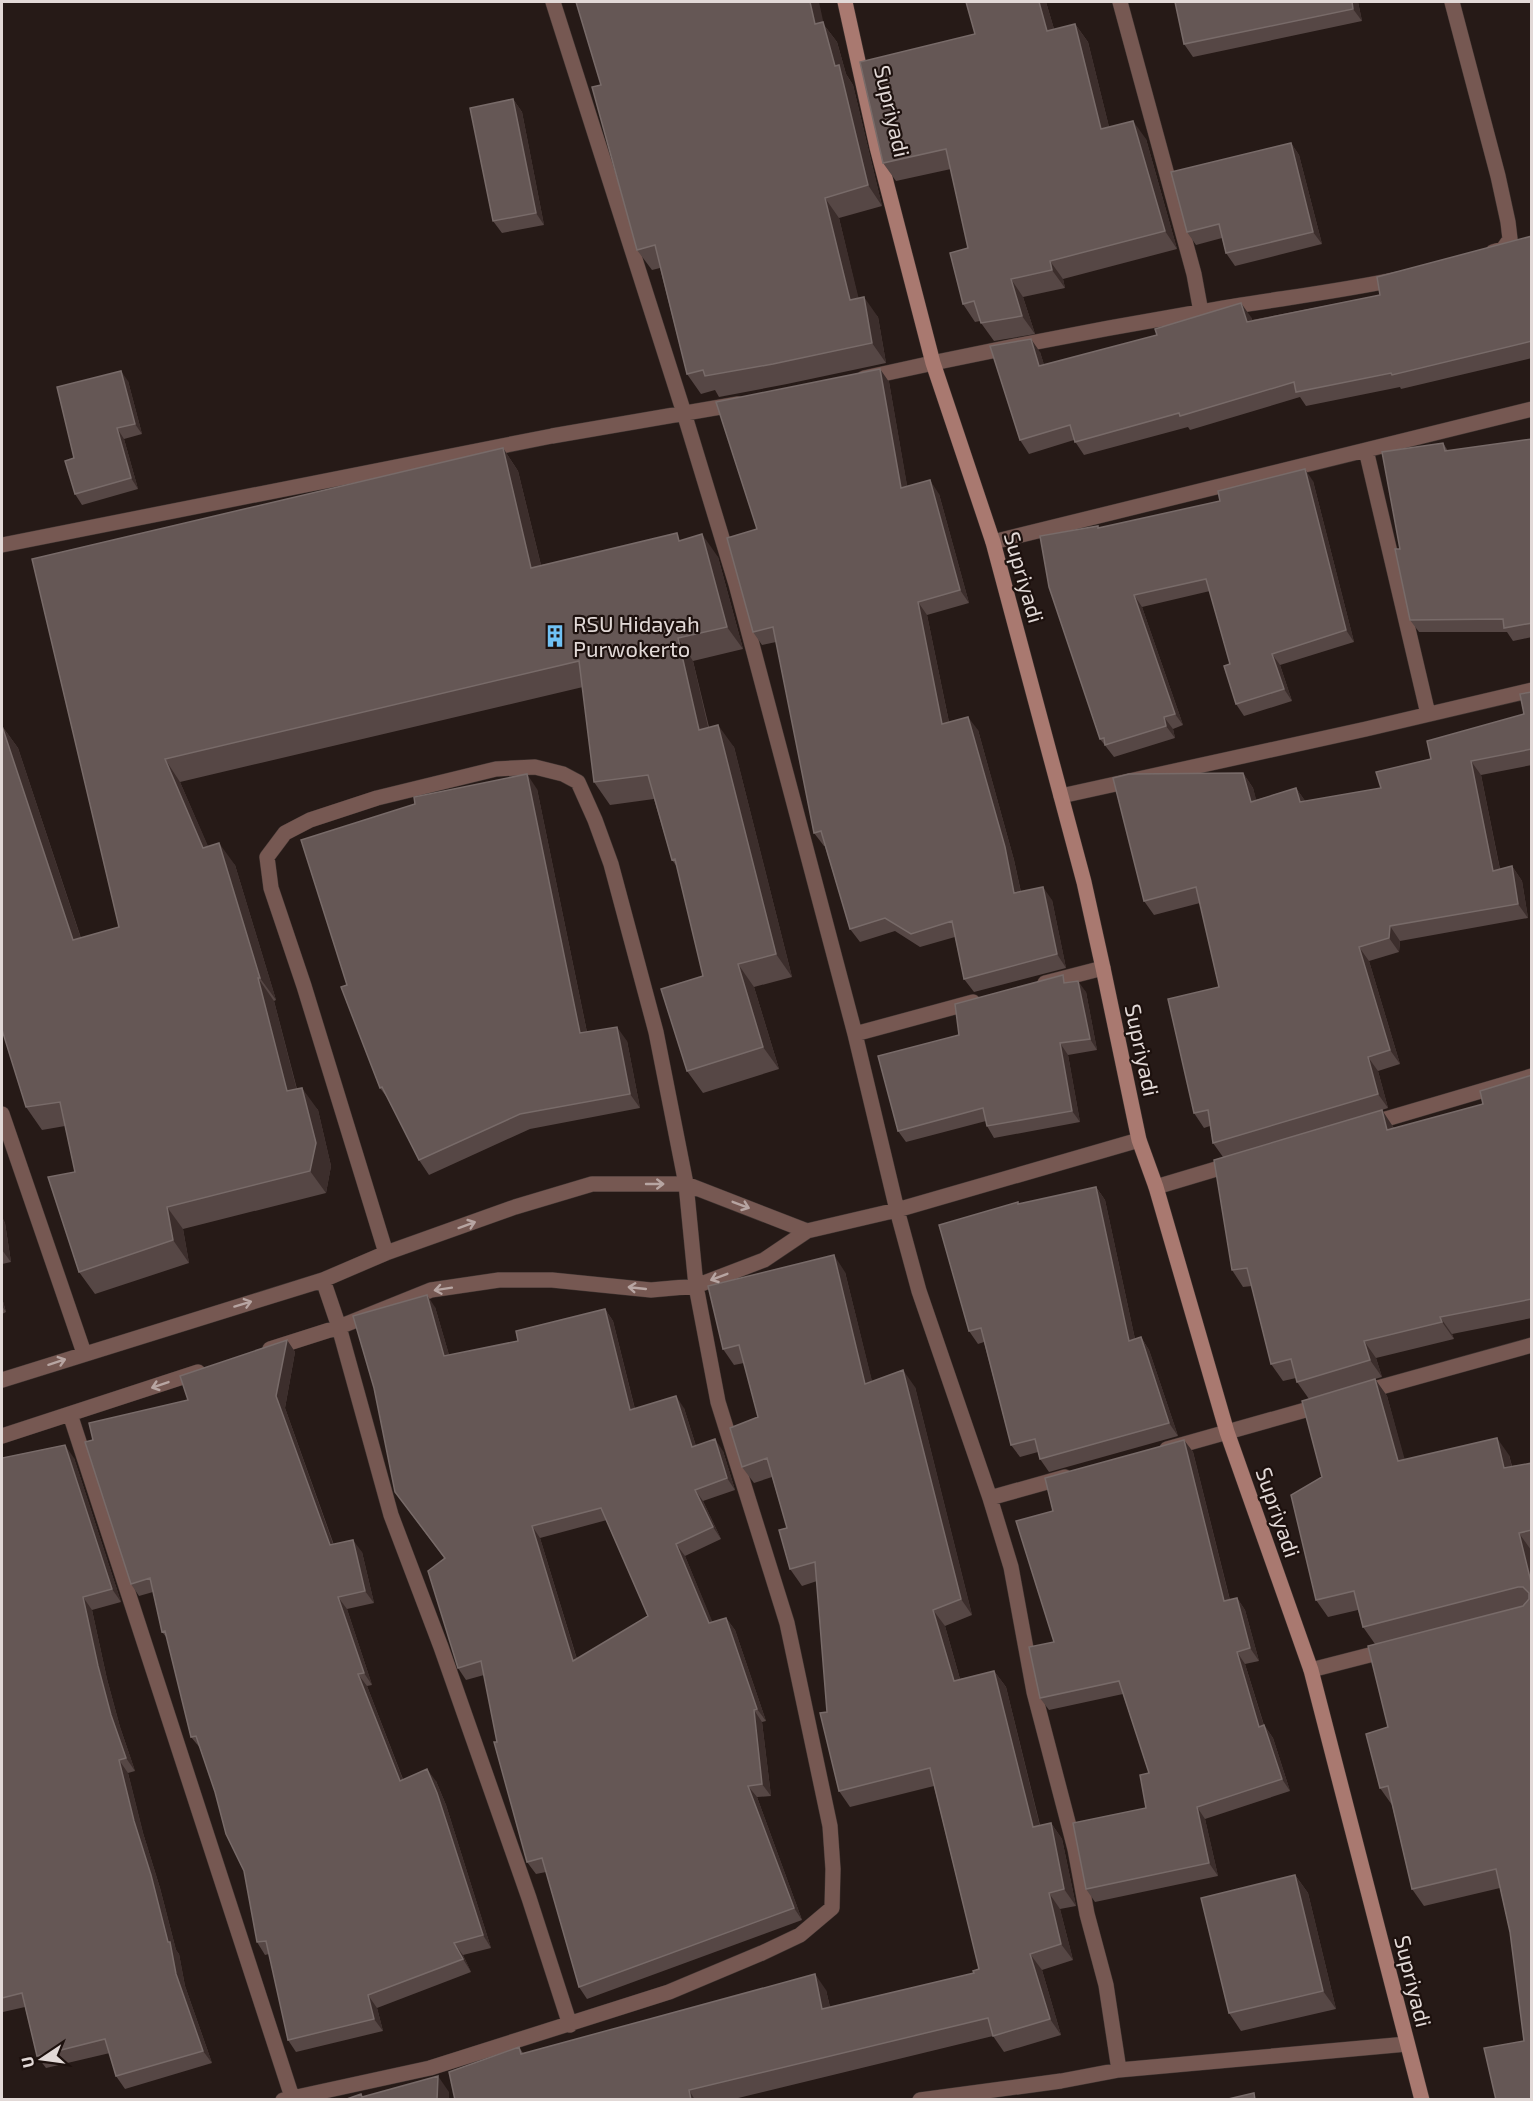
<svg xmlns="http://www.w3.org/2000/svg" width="1533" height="2101" font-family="'Exo 2',sans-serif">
<rect width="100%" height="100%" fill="#261a17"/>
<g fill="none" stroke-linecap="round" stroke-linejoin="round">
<g stroke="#403532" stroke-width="16">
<path id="street" d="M553,2l131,411 52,171 119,450 42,176 22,81 71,207 21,69 23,125 41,157 12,65 19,71 13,85 288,-26
M1120,2l74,272 7,38
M1452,2l46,174 10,46 2,17 -7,10 -10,3
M864,378c112,-25 224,-47 336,-66 66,-12 132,-19 198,-33
M1366,450l62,264
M993,542l539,-133
M2,545l550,-109 186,-32
M1061,796l305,-67 166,-39
M1045,983l58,-15
M855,1034l118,-32
M2,1114l82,239
M1369,1124l163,-48
M1156,1187l77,-23
M323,1280l16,47 52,188 50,132 88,251 41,127
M270,1349l69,-22 92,-37 68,-10h53l99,10 45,-4 68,-26 43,-29 90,-21 242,-70
M2,1380l321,-100 63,-27 129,-46 77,-23h94l121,47
M1363,1392l169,-47
M70,1414l222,683
M2,1436l196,-64
M1167,1449l156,-44
M990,1498l75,-21
M1311,1670l78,-20
M283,2100l147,-32 239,-76 93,-39 38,-18 32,-27 1,-39 -3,-43 -43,-203 -69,-221 -22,-116 -10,-102 -30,-152 -45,-168 -16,-44 -17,-38 -15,-8 -28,-7 -39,2 -119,29 -67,22 -25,13 -18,24 4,31 33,98 82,267
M920,2100l141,-19 58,-11"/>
</g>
<g stroke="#403532" stroke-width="16">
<path id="secondary" d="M845,2l32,145 56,216 60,179 91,340 19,86 36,172 17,47 71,245 84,238 111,430"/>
</g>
<use href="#street" stroke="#765852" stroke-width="15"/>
<use href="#secondary" stroke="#a97970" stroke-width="15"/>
</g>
<path fill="#564745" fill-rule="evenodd" d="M966,2h80l8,27 21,-5 13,18 21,85 37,12 31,110 -114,30 2,9 -42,9 12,37 -41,7 -13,-18 -1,-2 -5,1 -12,-18 5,-56 -17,-79 -55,12 -13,-18 92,-129z
M1175,2h183l4,19 -169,36 -9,-13z
M824,25l13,17 9,32 7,11 29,121 -43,12 19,80 20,19 8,46 -99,21 -68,13 -4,-7 -14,4 -14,-20 -27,-106 -8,2 -15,-20z
M513,99l9,13 22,113 -42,8 -9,-12z
M1291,143l8,12 23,89 -87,22 -9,-13 -4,-15 -26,7 -9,-13z
M1532,236v122l-131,31 -1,-2 -94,19 -6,-9 -110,33 -2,-3 -104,28 -10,-15 -45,14 -9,-14 20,-88 4,13 207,-48 1,3 128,-25z
M880,369l9,13 18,104 32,8 30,109 -42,12 22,107 29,8 36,130 7,32 31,8 14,68 -92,24 -10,-13 -9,-42 -35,10 -25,-16 -35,11 -10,-13 -25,-83h-1l-10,-13 -38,-191 -14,3 -9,-13 4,-103z
M128,381l14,53 -18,5 14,50 -56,16 -7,-11 -1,-36z
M1532,439v198l-19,4 -6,-9h-88l-9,-12 -10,-71 43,-106 5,8z
M503,448l15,23 23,94 141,-25 36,17 25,92 -50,12 16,66 25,20 58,230 -38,10 25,82 -76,24 -16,-22 16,-95 -25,-108 -6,-8 -18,-61 -44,6 -16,-23 -11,-95 -403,95 28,65 27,18 41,135 -2,1 23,88 21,21 13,56 -5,27 -143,36 6,34 -94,31 -16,-22 -4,-100 -10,-46 -23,4 -16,-23 -24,-381 16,22 63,190 38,-11 -87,-368z
M1313,481l41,161 -74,23 12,36 -48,15 -8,-12 -6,-40 -20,-73 -68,16 41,118 -10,4 2,9 -61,19 -14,-18 -2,-213 1,2z
M1532,692v73l-51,10 19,94 12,-3 10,15 6,37 -128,23 -1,11 -30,9 31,103 -22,7 10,37 -6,2 12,18 89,-24 49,-29v243l-80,16 2,5 -78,19 6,19 -7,2 12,17 17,63 105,-4 3,11 20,-3v87l-8,491 -14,-109 -10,-44 -76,18 -12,-17 -20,-84 -12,-17 8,-61 -13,-83 -12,-17 -5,-17 -30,7 -12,-17 6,-123 -13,-78 -12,-17 -1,-4 -13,3 -12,-17 -19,-78 -9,1 -11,-17 -9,-113 -10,-14 -3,-17 -6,2 -10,-15 25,-126 -19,-84 -46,12 -10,-14 99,-128 10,15 3,12 40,-12 9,13 76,-13 50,-29 93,-45z
M537,789l50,243 40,9 13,67 -110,21 -101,46 -10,-15 -30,-60 -9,-12 -33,-103z
M1068,983l18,9 11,58 -29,5 12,67 -86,16 -7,-12 -1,-5 -80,21 -8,-11 61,-96z
M1096,1187l9,13 30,139 6,-2 8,13 29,86 -129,36 -9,-13 -2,-7 -18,5 -9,-12 -27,-103 -6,2 -9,-13 49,-129 1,2z
M2,1217l3,6 6,39 -9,2z
M845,1272l27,110 43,5 57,228 -27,11 15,53 34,-8 12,16 34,138 11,-2 11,16 14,67 -16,3 13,51 -31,10 19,65 -57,17 -11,-16 -263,64h-275l64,-53 4,6 303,-63 4,17 144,-34 5,-4 -45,-183 -84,21 -11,-16 -12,-79 -10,-131 -15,5 -12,-17 -3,-41 -15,-51 -18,6 -12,-16 16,-50 -14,-54 -10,2 -11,-16z
M2,1298l4,14 -4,2z
M435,1307l14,48 69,-14 87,-32 8,12 22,88 49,-1 12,38 27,5 12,39 -32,11 18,38 -36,17 27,66 14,-4 9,12 31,91 -4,1 9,74 -14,1 45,123 -215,79 -8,-12 -33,-115 -10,2 -9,-12 -30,-120 -13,-67 -18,5 -8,-12 -14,-110 -49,-66zM607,1520l41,96 -71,43 -37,-121z
M287,1340l8,12 -10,56 49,137 28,7 12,51 -27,6 25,76 -5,1 36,93 33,2 10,24 45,143 -28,7 8,17 -94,36 6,23 -87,21 -8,-12 -19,-86 -4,1 -8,-13 -13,-71 -29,-79 -14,-43 -10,-12 -24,-99 -5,-6 -9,-40 -14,4 -8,-12 -38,-144 95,-40z
M1184,1440l9,12 37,148 7,-2 8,12 14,51 -14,3 19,61 9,13 17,53 -85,28 13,57 -123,26 -9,-13 60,-81 3,-35 -26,-79 -74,16 -9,-12 14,-56 -1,-131z
M2,1458h72l47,144 -29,8 15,69 13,48 15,44 -7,2 15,60 17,55 16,62 3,4 6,32 27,77 -87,26 -9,-13 -6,-23 -64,15 -9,-12 -12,-49 -22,5 -1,-2z
M1295,1875l13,18 28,116 -95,22 -12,-18z"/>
<path fill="#3c2e2c" d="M810,2h9l5,23 13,17 9,32 7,11 29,121 -14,-21 -33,-119 -20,-42z
M1039,2h7l14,47 -13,-18z
M1352,2h6l4,19 -9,-12z
M1075,24l13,18 26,105 -13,-18z
M513,99l9,13 22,113 -8,-12z
M1133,121l13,18 31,110 -12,-18z
M1291,143l8,12 23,89 -9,-12z
M825,198l14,20 25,102 -14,-20z
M1050,261l13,18 2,9 -13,-18z
M1011,279l12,18 12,37 -13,-18z
M864,297l14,20 8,46 -14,-20z
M1241,303l10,14 5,18 -9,-13z
M1031,339l9,13 9,28 -10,-14z
M880,369l9,13 21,120 -9,-14z
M121,371l7,10 14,53 -7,-10z
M117,428l7,11 14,50 -7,-11z
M503,448l15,23 29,119 -16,-22z
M1305,469l8,12 41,161 -8,-12z
M930,480l9,14 30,109 -9,-13z
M702,534l16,23 25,92 -16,-22z
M1134,595l8,12 41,118 -8,-11z
M918,602l9,13 25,122 -10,-13z
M678,638l15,23 21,92 -15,-23z
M1272,654l8,11 12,36 -8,-12z
M968,717l10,13 36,130 10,47 -10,-14z
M1164,717l9,12 2,9 -9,-12z
M718,725l16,22 58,230 -16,-23z
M2,726l16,22 71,215 -16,-23z
M165,759l15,23 39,89 -16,-23z
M1471,761l10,14 22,110 -10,-14z
M1243,773l10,15 8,28 -10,-14z
M527,774l10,15 53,258 -10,-14z
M1296,788l10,14h-6z
M219,843l16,22 41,135 -16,-22z
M1512,866l10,15 6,37 -10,-14z
M1043,887l9,13 14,68 -9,-14z
M1390,926l10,15 -1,11 -10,-14z
M1359,947l10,14 31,103 -10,-14z
M738,964l16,23 25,82 -16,-22z
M258,978l16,23 29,113 -16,-23z
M1078,981l8,11 11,58 -7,-11z
M617,1027l10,14 13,67 -10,-14z
M1060,1043l8,12 12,67 -8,-11z
M1368,1057l10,14 10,37 -10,-14z
M302,1088l16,22 13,56 -5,27 -16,-22z
M1382,1110l11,17 6,19 -12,-16z
M1096,1187l9,13 33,153 -9,-12z
M167,1207l16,22 6,34 -16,-23z
M2,1217l3,6 6,39 -9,-12z
M834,1255l11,17 32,129 -12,-17z
M427,1295l8,12 18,61 -9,-12z
M2,1298l4,14 -4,-6z
M605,1309l8,12 25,101 -8,-12z
M1440,1317l12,17 2,5 -12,-17z
M1141,1337l8,13 29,86 -9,-13z
M287,1340l8,12 -10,56 53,150 -8,-13 -54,-149z
M1364,1341l12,17 6,19 -12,-17z
M903,1370l12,17 57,228 -11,-16z
M1375,1379l12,17 23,82 -12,-17z
M676,1396l8,12 16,51 -8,-12z
M1497,1438l12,17 7,30 -12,-17z
M715,1439l8,12 12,39 -8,-12z
M1184,1440l9,12 40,161 -9,-12z
M65,1445l9,13 47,144 -9,-13z
M695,1490l8,11 18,38 -8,-12z
M532,1526l8,12 41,135 -8,-12z
M1519,1533l12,17 1,36z
M353,1540l9,12 12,51 -9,-12z
M676,1544l9,12 33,79 -9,-12z
M83,1597l9,13 15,69 13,48 15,44 -9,-13 -15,-43 -13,-49z
M338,1597l9,12 25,76 -8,-12z
M1237,1598l8,12 14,51 -9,-13z
M933,1610l12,16 20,71 -11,-16z
M726,1618l9,12 31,91 -9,-12z
M1237,1652l8,12 23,75 -9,-12z
M994,1671l12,16 38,156 -11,-16z
M358,1674l9,12 41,107 -8,-12z
M754,1710l8,12 9,74 -9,-12z
M1264,1725l9,13 17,53 -8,-12z
M119,1760l9,13 15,60 17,55 16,62 3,4 6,32 27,77 -9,-12 -27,-77 -42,-153z
M427,1769l9,12 10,24 45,143 -8,-13z
M748,1786l9,11 45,123 -8,-12z
M1197,1807l8,12 13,57 -9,-13z
M1051,1823l11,16 14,67 -12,-17z
M1295,1875l13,18 28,116 -13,-18z
M1049,1893l11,16 13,51 -12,-16z
M454,1943l9,12 8,17 -8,-13z
M1030,1954l12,16 19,65 -11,-16z
M815,1974l11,16 8,35 -12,-16z
M368,1995l9,13 6,23 -9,-12z
M438,2076l11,16v8h-12z
M689,2090l6,10h-4z"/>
<path fill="#655755" stroke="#786b69" stroke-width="1.5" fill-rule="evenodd" d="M576,2h234l5,22 8,-2 12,44 4,-1 29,120 -43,13 25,102 14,-3 8,46 -99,21 -68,12 -2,-6 -16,4 -32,-129 -18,5 -45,-163 9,-2z
M966,2h73l8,29 28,-7 26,105 32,-8 32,110 -115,30 2,9 -41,9 11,37 -41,7 -7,-22 -11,3 -13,-51 18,-5 -22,-99 -63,14 -23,-101 115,-28z
M1175,2h177l1,7 -169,35z
M513,99l23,114 -43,8 -23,-113z
M1291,143l22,89 -87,21 -7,-29 -32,8 -16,-60z
M1532,236v105l-140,34 -1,-2 -95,19 -2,-10 -114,34 -1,-3 -104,29 -5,-17 -50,15 -30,-94 41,-7 8,27 118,-31 -2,-6 86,-26 6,19 133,-27 -3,-18z
M880,369l21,119 29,-8 30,110 -42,12 24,122 26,-7 37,130 9,46 29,-6 14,67 -93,25 -12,-58 -41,13 -26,-16 -35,11 -29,-98 -7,2 -41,-206 -20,5 -26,-94 30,-9 -41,-127z
M121,371l14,53 -18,4 14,50 -56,16 -10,-33 9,-3 -17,-71z
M1532,439v184l-28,5 -1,-9 -93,1 -15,-71h5l-18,-97 61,-9 2,8z
M503,448l28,120 146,-35 2,8 23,-7 25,93 -49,11 21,92 19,-5 58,229 -38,10 25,83 -76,24 -26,-82 42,-13 -28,-117 -3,1 -24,-85 -54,7 -15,-121 -414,98 38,89 16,-5 41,135h-2l29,113 15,-3 14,55 -6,28 -143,36 6,33 -94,32 -31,-95 27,-5 -15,-70 -34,5 -24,-77v-304l71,214 46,-13 -87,-368z
M1305,469l41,161 -74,24 12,35 -48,15 -12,-38 6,-2 -24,-85 -72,16 41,119 -11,3 2,9 -61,19 -1,-7 -4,1 -51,-152 -9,-51 58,-10v2l122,-27 -2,-10z
M1532,692v57l-61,12 22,110 19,-5 6,38 -128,22 -1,12 -30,9 31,103 -22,7 10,37 -165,49 -5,-33 -14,3 -26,-114 51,-12 -23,-100 -52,14 -31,-123 16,-4 114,-1 8,29 45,-14 4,14 81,-14 -5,-16 55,-13 -4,-18 97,-27 -4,-20z
M527,774l53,259 37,-6 13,67 -110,20 -101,46 -37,-73 -2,1 -39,-101 6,-2 -46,-145 114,-36 -1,-7z
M1063,975l1,8 14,-2 12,58 -30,4 12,68 -85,15 -4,-18 -85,23 -20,-75 81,-21 -4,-31z
M1532,1075v224l-92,18 2,5 -78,19 6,19 -73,22 -6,-23 -20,5 -24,-96 -15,2 -18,-110 168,-50 5,20 96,-26 -3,-13z
M1096,1187l33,154 12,-4 28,86 -129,36 -5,-20 -24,6 -30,-117 -12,3 -30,-106 79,-23v2z
M834,1255l31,129 38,-14 58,229 -28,11 21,71 40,-10 39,156 18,-4 13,66 -15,4 12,51 -31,10 20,65 -57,17 -5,-18 -299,72 2,10h-236l-6,-28 70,-25 2,7 294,-80 7,35 152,-36 -1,-2 6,-2 -49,-201 -91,23 -19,-78 7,-1 -12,-150 -25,7 -11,-39 8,-2 -20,-70 -25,9 -12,-39 28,-11 -19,-72 -16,4 -15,-63z
M427,1295l17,61 74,-15 -2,-10 89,-22 25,101 46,-14 16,51 23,-8 12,39 -32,12 18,37 -37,17 33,79 17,-5 31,91 -3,1 8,74 -14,2 46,122 -215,79 -37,-129 -15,4 -33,-120h3l-16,-81 -23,7 -30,-97 17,-13 -50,-66 -21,-104 -21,-72zM601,1508l47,108 -75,45 -41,-135z
M287,1340l-11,56 54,149 23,-5 12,51 -27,6 26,76 -6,1 42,107 27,-12 10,24 46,142 -29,8 9,16 -95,36 6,24 -86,21 -22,-99 -9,1 -13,-71 -18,-37 -11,-42 -19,-56 -5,1 -26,-106 -3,1 -12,-54 -19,6 -46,-142 8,-2 -4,-17 99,-23 -8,-24z
M1375,1379l23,82 99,-23 7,30 28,-5v67l-13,3 13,53v514h-36l-12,-52 40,-7 -14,-109 -14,-63 -84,20 -24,-103 -8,2 -14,-54 22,-7 -20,-81 155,-40 6,-7v-6l-6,-6h-5l-155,40 -9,-36 -38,9 -25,-105 31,-18 -20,-76z
M1184,1440l40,161 13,-3 13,50 -13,4 22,75 5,-2 18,54 -85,28 12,56 -123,26 -13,-66 73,-15 -6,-33 9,-2 -30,-92 -79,17 -11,-51 25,-5 -38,-121 37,-10 -8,-33z
M65,1445l47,144 -29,8 15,69 13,49 15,43 -7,2 15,61 17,54 17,67h2l6,32 27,77 -87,25 -11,-37 -68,17 -15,-63 -20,5v-540z
M1295,1875l28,116 -94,22 -28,-115z
M438,2076l-1,24h-93l17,-6 1,3z
M1254,2093l1,7h-31z"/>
<defs><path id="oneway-shaft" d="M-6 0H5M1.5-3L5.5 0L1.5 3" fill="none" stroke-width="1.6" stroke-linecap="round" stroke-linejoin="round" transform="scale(1.5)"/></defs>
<g stroke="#b7a5a2">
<use href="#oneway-shaft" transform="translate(655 1184)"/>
<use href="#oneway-shaft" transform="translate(741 1205) rotate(21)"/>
<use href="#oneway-shaft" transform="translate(467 1225) rotate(-20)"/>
<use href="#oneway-shaft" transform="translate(719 1277) rotate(159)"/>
<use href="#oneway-shaft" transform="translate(637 1288) rotate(-174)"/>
<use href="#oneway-shaft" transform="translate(443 1289) rotate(171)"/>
<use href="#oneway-shaft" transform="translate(243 1304) rotate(-17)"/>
<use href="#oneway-shaft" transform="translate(57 1362) rotate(-18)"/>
<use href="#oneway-shaft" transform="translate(160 1385) rotate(161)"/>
</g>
<defs>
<g id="building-bare" transform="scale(1.8)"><path d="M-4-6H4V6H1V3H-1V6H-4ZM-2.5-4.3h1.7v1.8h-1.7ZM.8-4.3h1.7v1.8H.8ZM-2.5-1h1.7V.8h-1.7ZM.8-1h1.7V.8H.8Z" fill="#70c1f4" stroke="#1d110e" stroke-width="2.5" paint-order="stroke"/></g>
</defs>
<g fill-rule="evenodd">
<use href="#building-bare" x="555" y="636"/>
</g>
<g text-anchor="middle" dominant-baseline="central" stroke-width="4.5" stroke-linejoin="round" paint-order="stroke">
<g font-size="22" fill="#e2d9d7" stroke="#1d110e">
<text transform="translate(893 111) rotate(77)">Supriyadi</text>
<text transform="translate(1025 577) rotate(74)">Supriyadi</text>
<text transform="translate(1143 1050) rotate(78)">Supriyadi</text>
<text transform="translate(1279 1512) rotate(71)">Supriyadi</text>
<text transform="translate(1414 1981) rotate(76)">Supriyadi</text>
</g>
<g font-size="22" fill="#e2d9d7" stroke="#1d110e" text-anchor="start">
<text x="573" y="623">RSU Hidayah<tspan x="573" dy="25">Purwokerto</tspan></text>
</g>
</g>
<rect width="1533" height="2101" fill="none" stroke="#e2d9d7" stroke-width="6"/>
<g transform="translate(42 2059) rotate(257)" stroke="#1d110e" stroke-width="4.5" paint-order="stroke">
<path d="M0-4.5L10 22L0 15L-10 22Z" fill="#e2d9d7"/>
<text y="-9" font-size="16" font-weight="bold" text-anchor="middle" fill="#e2d9d7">U</text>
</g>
</svg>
